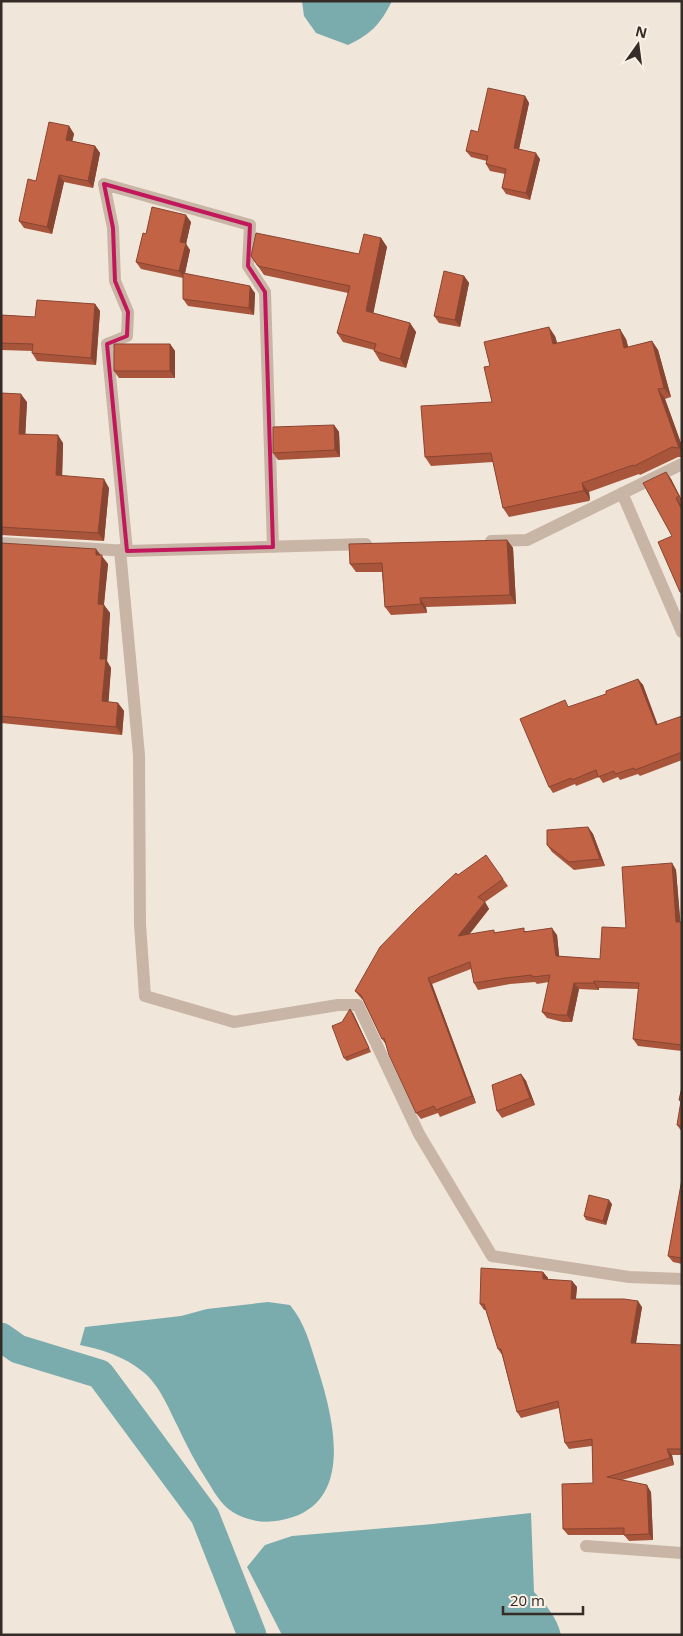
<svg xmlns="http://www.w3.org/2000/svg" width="683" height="1636" font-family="'Open Sans',sans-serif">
<rect width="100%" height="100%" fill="#f1e6da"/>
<path fill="#7aacad" d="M302,1h90c-12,24 -21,33 -44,44l-32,-12 -12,-17z
M268,1302l22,3c15,18 20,39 27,61 15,47 38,130 -24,151 -19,6 -36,7 -55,-2 -15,-7 -22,-20 -30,-33 -12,-18 -22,-38 -31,-57 -9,-18 -18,-41 -35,-54 -17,-14 -41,-22 -62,-26l5,-18 96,-11 26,-7z
M531,1513l3,79c12,13 23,25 27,43h-279l-35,-68 18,-22 27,-9 141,-12z"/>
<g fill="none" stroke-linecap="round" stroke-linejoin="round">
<path stroke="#7aacad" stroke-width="29" d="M1,1337l17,12 82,25 105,142 47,119"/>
<path stroke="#c8b5a6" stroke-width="12" d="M622,493l60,139
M491,541l36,-1 155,-76
M1,543l126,8 239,-7
M120,550l19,205 1,169 5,72 89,26 104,-17h20l61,129 73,122 137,21 53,2
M127,551l-20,-207 20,-8 1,-24 -13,-31 -2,-53 -9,-44 146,41 -2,41 17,26 8,255
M586,1546l96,7"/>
</g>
<path fill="#a8553c" d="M525,96l4,7 -10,46 21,10 -10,41 -24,-6 -4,-6 3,-14 -15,-3 -4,-7 1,-3 -16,-4 -5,-6 12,-19z
M69,126l5,8 -2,7 23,5 5,7 -7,35 -29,-6 -12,52 -28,-6 -5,-7 17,-40z
M191,222l-5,22 4,6 -5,23 70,20 -1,22 -66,-9 -5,-7v-21l-42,-9 -5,-7 10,-28z
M381,238l6,9 -14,66 37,10 6,9 -10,36 -26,-7 -6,-10v-1l-31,-8 -6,-9 11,-40 -84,-18 -13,-19 108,-2z
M464,276l5,7 -9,44 -21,-4 -5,-7z
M95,304l5,7 -4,54 -59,-4 -5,-8 1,-2 -32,-1v-35l34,2z
M555,336l2,7 69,-4 2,8 24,-6 6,9 13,47 -6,2 17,47v11h-4l-38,18 -1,-1 -50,18 1,8 -1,1 -80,16 -6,-9 -10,-46 -62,4 -6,-9 67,-55 -2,-36z
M170,344l5,7v27h-56l-5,-7z
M1,393l26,9 -2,32 38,9 -1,32 47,13 -5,53 -103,-6z
M334,425l5,7 1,25 -62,3 -5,-7z
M666,472l5,7 11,21v4h-1l1,2v89l-2,-3z
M507,540l6,8 3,56 -90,3 1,6 -36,2 -6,-8 -3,-35h-26l-6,-8z
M1,543l100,12 7,9 -4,41 6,8 -3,48 4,7 -3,34 10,1 6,8 -2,24 -121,-12z
M638,679l5,6 15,40 24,-9v44l-42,16 -2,-2 -18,6 -2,-3 -15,6 -4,-6 -23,9 -1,-2 -22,9 -4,-6 57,-93z
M588,827l5,7 12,32 -31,4 -22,-18 -5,-7z
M672,863l4,7 4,52h2v129l-44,-5 -5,-7 6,-50 -40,-1v2l-20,-1 -7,33h-9l-16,-4 -5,-6 7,-30 -12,2 -2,-2 -25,2 -32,6 -4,-7 -3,-14 -39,15 44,119 -36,14 -2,-4 -17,6 -5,-6 -29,-67 -5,-7 -19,-39 -3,-3 -5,-6 103,-116 45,4 5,7 -23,16 4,7 -20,26 26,-3 31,-1 31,4 2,22 41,2 26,-31z
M353,1013l18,39 -24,9 -3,-3z
M521,1074l5,7 9,24 -33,13 -5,-7z
M682,1087v45l-5,-7 4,-22 -2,-3z
M682,1179v85l-9,-2 -5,-6z
M612,1204l-6,21 -20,-5 -2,-4z
M543,1272l5,6v2l24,1 5,6 -1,12 66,8 -6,36 46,2v110h-10l2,10 -52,15 29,12 2,48 -24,1 -5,-6h-56l-5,-6 30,-46 -1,-37 -23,3 -4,-6 -6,-35 -38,10 -4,-6 -15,-57 -4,-6 -12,-39h-2l-4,-6z"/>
<path fill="#884531" d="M525,96l4,7 -11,51 -4,-6z
M69,126l5,8 -3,13 -5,-7z
M95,146l5,7 -7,35 -5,-7z
M536,153l4,6 -10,41 -4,-7z
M59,175l5,7 -12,52 -5,-7z
M186,215l5,7 -5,22 4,6 -6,28 -5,-7 1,-29z
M381,238l6,9 -15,73 -6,-9z
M464,276l5,7 -9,44 -5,-7z
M250,286l5,7 -1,22 -5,-7z
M95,304l5,7 -4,54 -5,-7z
M410,323l6,9 -10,36 -6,-9z
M549,327l6,9 5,17 -7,-9z
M620,329l6,10 5,18 -7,-9z
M652,341l6,9 13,47 -7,-9z
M170,344l5,7v27l-5,-7z
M658,389l7,10 17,47v5l-3,-3z
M21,394l6,8 -2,40 -6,-8z
M334,425l5,7 1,25 -5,-7z
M58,435l5,8 -1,40 -6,-8z
M666,472l5,7 11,22 -3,-5z
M104,479l5,9 -5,53 -6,-8z
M582,483l7,9 1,8 -6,-9z
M676,498l6,8v4z
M507,540l6,8 3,56 -6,-9z
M96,549l12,15 -5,48 -5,-8 -2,-49z
M420,598l6,9 1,6 -6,-9z
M104,605l6,8 -3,48 4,7 -3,42 -6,-9 -2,-42z
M638,679l5,6 17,47 -4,-7z
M118,703l6,8 -2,24 -6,-8z
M588,827l5,7 12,32 -5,-7z
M672,863l4,7 5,58 -5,-6z
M485,902l4,7 -27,34 -4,-7z
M552,928l5,7 3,28 -4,-7z
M428,978l4,6 44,119 -4,-7z
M594,981l5,7v2l-5,-7z
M574,983l5,6 -7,33 -5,-7z
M350,1009l3,4 18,39 -2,-4z
M521,1074l5,7 9,24 -5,-7z
M609,1200l3,4 -6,21 -3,-4z
M543,1272l5,6 -1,8 -4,-7z
M572,1281l5,6 -2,18 -4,-6z
M638,1301l4,6 -7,42 -4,-6z
M667,1449l5,6 2,10 -4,-7z
M647,1485l4,7 2,48 -4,-6z"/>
<path fill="#c36346" stroke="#884531" d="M488,88l37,8 -11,52 22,5 -10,40 -24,-5 4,-19 -20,-5 2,-8 -22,-5 5,-21 7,2z
M49,122l20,4 -3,14 29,6 -7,35 -29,-6 -12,52 -28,-6 9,-42 8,2z
M152,207l34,8 -6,27 6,1 -7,28 -43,-9 7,-29 3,1z
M256,233l103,21 5,-20 17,4 -15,73 44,12 -10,36 -26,-8 2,-7 -39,-11 13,-47 -92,-20 -7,-10z
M444,271l20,5 -9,44 -21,-4z
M183,273l67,13 -1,22 -66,-9z
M37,300l58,4 -4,54 -59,-5 1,-9 -32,-1v-28l34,2z
M549,327l4,17 67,-15 4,19 28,-7 12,47 -6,1 21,59 -7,-1 -38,19 -1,-1 -51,18 2,8h-2l-79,17 -12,-55 -66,4 -4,-51 71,-4 -8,-35 6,-1 -6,-24z
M114,344h56v27h-56z
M1,393l20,1 -2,40 39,1 -2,40 48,4 -6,54 -97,-6z
M334,425l1,25 -62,3v-26z
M666,472l13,24 -3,2 6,12v81l-2,1 -22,-50 14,-6 -29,-53z
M507,540l3,55 -90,3 1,6 -36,3 -3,-44 -32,1 -1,-20z
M1,543l95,6v6h6l-4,49 6,1 -4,54h6l-4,42 16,2 -2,24 -115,-11z
M638,679l18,46 26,-9v36l-47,18 -1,-2 -19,6 -1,-3 -16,6 -2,-7 -24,10 -1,-2 -22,9 -29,-68 45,-19 3,7 38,-13v-3z
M588,827l12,32 -31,3 -22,-17v-15z
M486,855l17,24 -25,18 7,5 -27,34 36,-6v3l30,-5v4l28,-4 4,28 44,3 2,-32 24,1 -4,-61 50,-4 4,59h6v123l-49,-6 6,-56 -45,-2v2h-20l-7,32h-9l-16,-3 8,-37 -18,2v-2l-27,3 -31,5 -4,-21 -42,16 44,118 -36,14 -2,-4 -18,7 -27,-58 -5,-17 -2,1 -21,-44 -6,-4 25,-44 36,-37 40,-37 2,2z
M350,1009l19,39 -25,10 -12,-32 10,-4z
M521,1074l9,24 -33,13 -5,-26z
M682,1087v39l-5,-1 4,-24 -2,-1z
M682,1179v79l-14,-2z
M589,1195l20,5 -6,21 -19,-5z
M481,1268l62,4v7l29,2 -1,18h53l14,2 -7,42 51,2v104h-15l3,9 -63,19 40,8 2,49 -25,1v-7l-61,1 -1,-45 31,-1 -1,-44 -27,4 -7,-42 -41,11 -16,-63h-3l-14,-45h-4z"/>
<path fill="none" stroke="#c2185b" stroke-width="4" stroke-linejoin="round" d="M104,184l146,41 -2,41 17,26 8,255 -146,4 -20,-207 20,-8 1,-24 -13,-31 -2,-53z"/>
<rect width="683" height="1636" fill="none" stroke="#352b27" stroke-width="5"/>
<g transform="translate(638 45) rotate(14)" stroke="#f9f0e6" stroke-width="4" paint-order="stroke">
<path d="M0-4L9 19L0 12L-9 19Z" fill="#352b27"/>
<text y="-8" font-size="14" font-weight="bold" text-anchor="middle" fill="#352b27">N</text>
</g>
<path d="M503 1606v8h80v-8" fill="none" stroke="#352b27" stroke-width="2.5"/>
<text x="510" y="1606" font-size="15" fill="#352b27" stroke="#f9f0e6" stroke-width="4" paint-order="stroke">20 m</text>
</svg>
